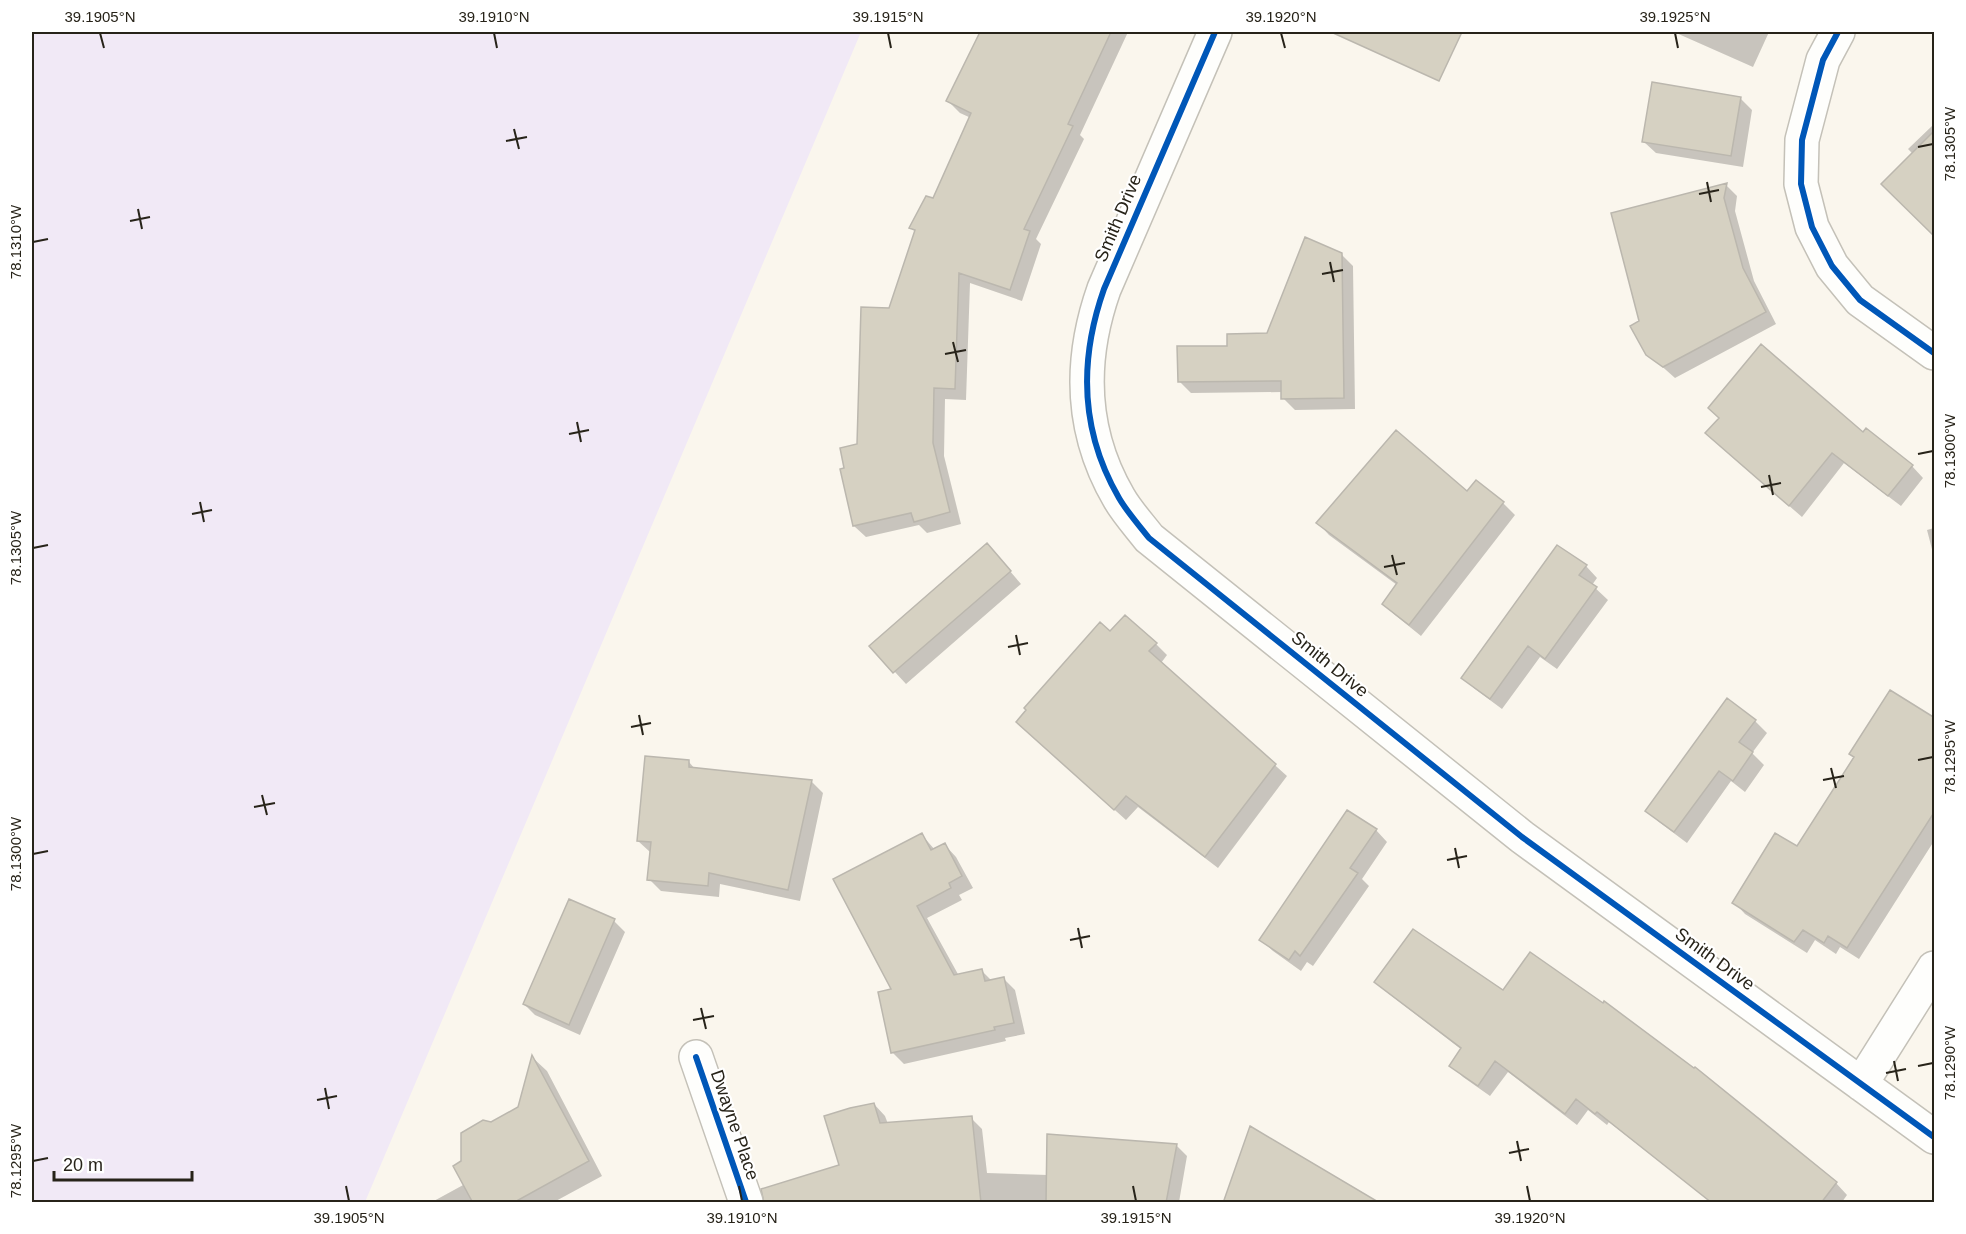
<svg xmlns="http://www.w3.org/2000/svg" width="1966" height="1234" font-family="Helvetica,sans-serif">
<rect width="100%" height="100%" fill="#faf6ed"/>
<path fill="#f1e9f6" d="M32,32h829l-496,1170h-333z"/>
<path fill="#0003" d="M981,32h147l-48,103 4,4 -48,100 5,5 -19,57 -52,-18 -4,117 -21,-1 -1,57 17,68 -34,9 -8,-8 -53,12 -12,-11 -8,-57 13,-24 31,-136 25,-77 -4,-5 22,-27 38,-82 -11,-5 -12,-12z
M1674,32h95l-16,35z
M1740,98l12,12 -9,57 -87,-14 -12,-11z
M1932,126l2,2v107l-21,-81 -5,-5z
M1726,185l11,11 -2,15 19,70 22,43 -101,54 -27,-24 -7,-32z
M1341,254l12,12 2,143 -60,1 -12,-12v-6l-92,1 -12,-12 49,-34 40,-12z
M1864,434l48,32 11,12 -22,28 -57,-43 -42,54 -83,-72z
M1467,493l36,10 12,12 -94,121 -26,-21 -11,-11 13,-19 -68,-50 -11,-12z
M1934,528v29l-7,-27z
M998,557l23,27 -115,100 -35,-38z
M1586,566l11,12 -5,7 16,15 -51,69 -17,-12 -38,52 -27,-20 -12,-11z
M1110,633l46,11 11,11 -6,8 126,113 -69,92 -80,-61 -12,13 -97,-87z
M1934,720v121l-75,118 -19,-12 -4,7 -21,-14 -8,13 -62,-39 -11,-12 63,-53z
M1755,721l12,12 -15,20 12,12 -19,27 -14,-11 -44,62 -28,-21 -12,-11z
M689,762l6,7 116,12 12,12 -23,108 -80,-17 -1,13 -58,-6 -12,-12 1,-27 -12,-11z
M1376,830l11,12 -25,37 7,7 -56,80 -6,-4 -6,9 -28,-20 -12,-11z
M922,835l13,15 10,-5 11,12 17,31 -14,7 3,5 -35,18 32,58 23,-5 10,10 12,-2 11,11 10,44 -20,4 1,3 -102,23 -12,-12 1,-61z
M614,921l11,11 -45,103 -45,-20 -11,-11z
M1376,982l127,10 333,191 11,12 -5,7h-131l-102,-80 -2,3 -19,-15 -11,15 -69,-53 -18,24 -27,-19 -12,-12 11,-15 -74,-57z
M533,1058l14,13 55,105 -48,26h-122l33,-18 -2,-22 28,-38 28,-16z
M874,1104l11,12 3,8 83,-6 11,11 5,44 61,2 128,-30 11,11 -8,46h-368l30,-36z"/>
<path fill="#d6d1c2" stroke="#bbb7ae" stroke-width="1.5" d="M980,32h131l-43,92 5,2 -49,103 6,2 -20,59 -51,-17 -4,116 -21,-1 -1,55 17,69 -36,10 -3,-9 -58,13 -13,-57 4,-1 -4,-20 17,-4 4,-137 28,1 26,-78 -6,-2 17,-32 7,2 38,-85 -25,-12z
M1331,32h131l-23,49z
M1652,82l89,15 -10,59 -89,-14z
M1935,130v107l-54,-53z
M1727,183l-3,15 19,70 23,44 -103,55 -17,-12 -16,-29 9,-5 -28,-108z
M1305,237l37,16 2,145 -63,1v-18l-103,1 -1,-36h50v-12l40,-1z
M1761,344l102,88 3,-4 47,37 -25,31 -56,-43 -43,53 -84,-73 14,-15 -11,-10z
M1396,430l71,61 9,-11 28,22 -95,123 -27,-21 15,-21 -81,-60z
M987,543l24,28 -118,102 -24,-27z
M1557,545l30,20 -8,10 18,12 -52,72 -17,-13 -38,53 -29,-21z
M1125,615l32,28 -8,8 127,113 -71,93 -79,-61 -12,14 -98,-88 10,-12 -2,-2 76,-86 10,9z
M1890,690l45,28v93l-88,137 -19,-12 -4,7 -21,-13 -9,12 -62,-39 43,-70 22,13 57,-89 -5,-3z
M1727,698l29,22 -17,22 14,10 -20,29 -14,-10 -45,61 -29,-21z
M645,756l44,4v7l123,13 -24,110 -79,-17 -1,13 -61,-6 4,-38 -14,-1z
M1347,810l30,19 -27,39 8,5 -58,83 -5,-5 -6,9 -30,-20z
M922,833l9,17 14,-7 17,33 -13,7 2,5 -34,18 37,69 28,-6 3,12 19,-4 10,46 -20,4 1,3 -104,23 -13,-61 13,-3 -58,-110z
M569,899l46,20 -46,106 -46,-21z
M1413,929l90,61 27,-38 73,51 1,-2 90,67 1,-1 142,115 -16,21h-109l-115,-91 -2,2 -19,-15 -11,15 -70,-53 -17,25 -29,-20 12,-18 -87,-66z
M532,1055l57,106 -76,42h-40l-20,-37 8,-5v-28l22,-13 8,2 27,-15z
M874,1103l6,20 92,-7 9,87h-217l-3,-14 78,-24 -15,-49 26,-8z
M1250,1126l130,77h-157z
M1047,1134l130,10 -11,59h-120z"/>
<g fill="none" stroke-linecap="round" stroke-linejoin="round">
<g stroke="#c4c1b8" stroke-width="36">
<path id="minor" d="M1215,32l-111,257c-25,71 -24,142 15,209 8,14 20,27 30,40l373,299 412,300
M1838,32l-15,28 -21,80 -1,44 11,43 20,39 28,34 74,53
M696,1057l50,145
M1861,1084l73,-116"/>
</g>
<use href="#minor" stroke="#fefefc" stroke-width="33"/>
<g stroke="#fff" stroke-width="10">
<path id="cycleway" d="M1215,32l-111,257c-25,71 -24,142 15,209 8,14 20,27 30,40l373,299 412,300
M1838,32l-15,28 -21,80 -1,44 11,43 20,39 28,34 74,53
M696,1057l50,145"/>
</g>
<use href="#cycleway" stroke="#0057b8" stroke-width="6"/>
</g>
<path fill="none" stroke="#272319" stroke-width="2" d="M100,33l4,15M494,33l3,15M888,33l3,15M1281,33l4,15M1675,33l3,15M514,129l5,20M506,141l21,-4M1918,147l15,-3M1707,182l4,20M1699,194l20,-4M138,209l4,20M130,221l20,-4M33,242l15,-3M1330,262l4,20M1322,274l21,-4M953,342l5,20M945,354l21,-4M577,422l4,20M569,434l20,-4M1918,454l15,-3M1769,475l4,20M1761,487l20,-4M200,502l4,20M192,514l20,-4M33,548l15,-3M1392,555l5,20M1384,567l21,-4M1016,635l4,20M1008,647l20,-4M639,715l4,20M631,727l20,-4M1918,760l15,-3M1831,768l5,20M1823,780l21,-4M262,795l5,20M254,807l21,-4M1455,848l4,20M33,854l15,-3M1447,860l20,-4M1078,928l4,20M1070,940l20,-4M701,1008l5,21M693,1020l21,-4M1894,1061l4,20M1918,1066l15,-3M1886,1073l20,-4M325,1088l4,21M317,1100l20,-4M1517,1141l4,20M1509,1153l20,-4M33,1161l15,-3M346,1186l3,15M739,1186l3,15M1133,1186l3,15M1527,1186l3,15"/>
<g text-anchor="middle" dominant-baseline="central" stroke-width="4.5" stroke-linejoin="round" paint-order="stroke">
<g font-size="18" fill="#272319" stroke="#fff">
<text transform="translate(1118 218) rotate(-67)">Smith Drive</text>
<text transform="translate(1330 664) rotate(39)">Smith Drive</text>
<text transform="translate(1715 959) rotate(36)">Smith Drive</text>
<text transform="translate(735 1125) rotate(71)">Dwayne Place</text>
</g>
</g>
<rect width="1966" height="1234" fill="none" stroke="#ffffff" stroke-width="66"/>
<path d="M54 1171v9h138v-9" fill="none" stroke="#272319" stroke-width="3"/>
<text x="63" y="1171" font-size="18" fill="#272319" stroke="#ffffff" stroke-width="4.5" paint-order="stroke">20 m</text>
<rect x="33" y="33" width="1900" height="1168" fill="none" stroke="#272319" stroke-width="2"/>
<g font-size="15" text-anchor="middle" fill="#272319">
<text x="100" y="22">39.1905°N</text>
<text x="494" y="22">39.1910°N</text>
<text x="888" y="22">39.1915°N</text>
<text x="1281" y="22">39.1920°N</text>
<text x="1675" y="22">39.1925°N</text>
<text transform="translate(1950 144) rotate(-90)" y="5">78.1305°W</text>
<text transform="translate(16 242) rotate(-90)" y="5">78.1310°W</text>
<text transform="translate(1950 451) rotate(-90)" y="5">78.1300°W</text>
<text transform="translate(16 548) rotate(-90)" y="5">78.1305°W</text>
<text transform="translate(1950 757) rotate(-90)" y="5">78.1295°W</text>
<text transform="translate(16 854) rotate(-90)" y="5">78.1300°W</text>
<text transform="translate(1950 1063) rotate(-90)" y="5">78.1290°W</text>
<text transform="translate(16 1161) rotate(-90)" y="5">78.1295°W</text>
<text x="349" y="1223">39.1905°N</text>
<text x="742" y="1223">39.1910°N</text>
<text x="1136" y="1223">39.1915°N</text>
<text x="1530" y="1223">39.1920°N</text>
</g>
</svg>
